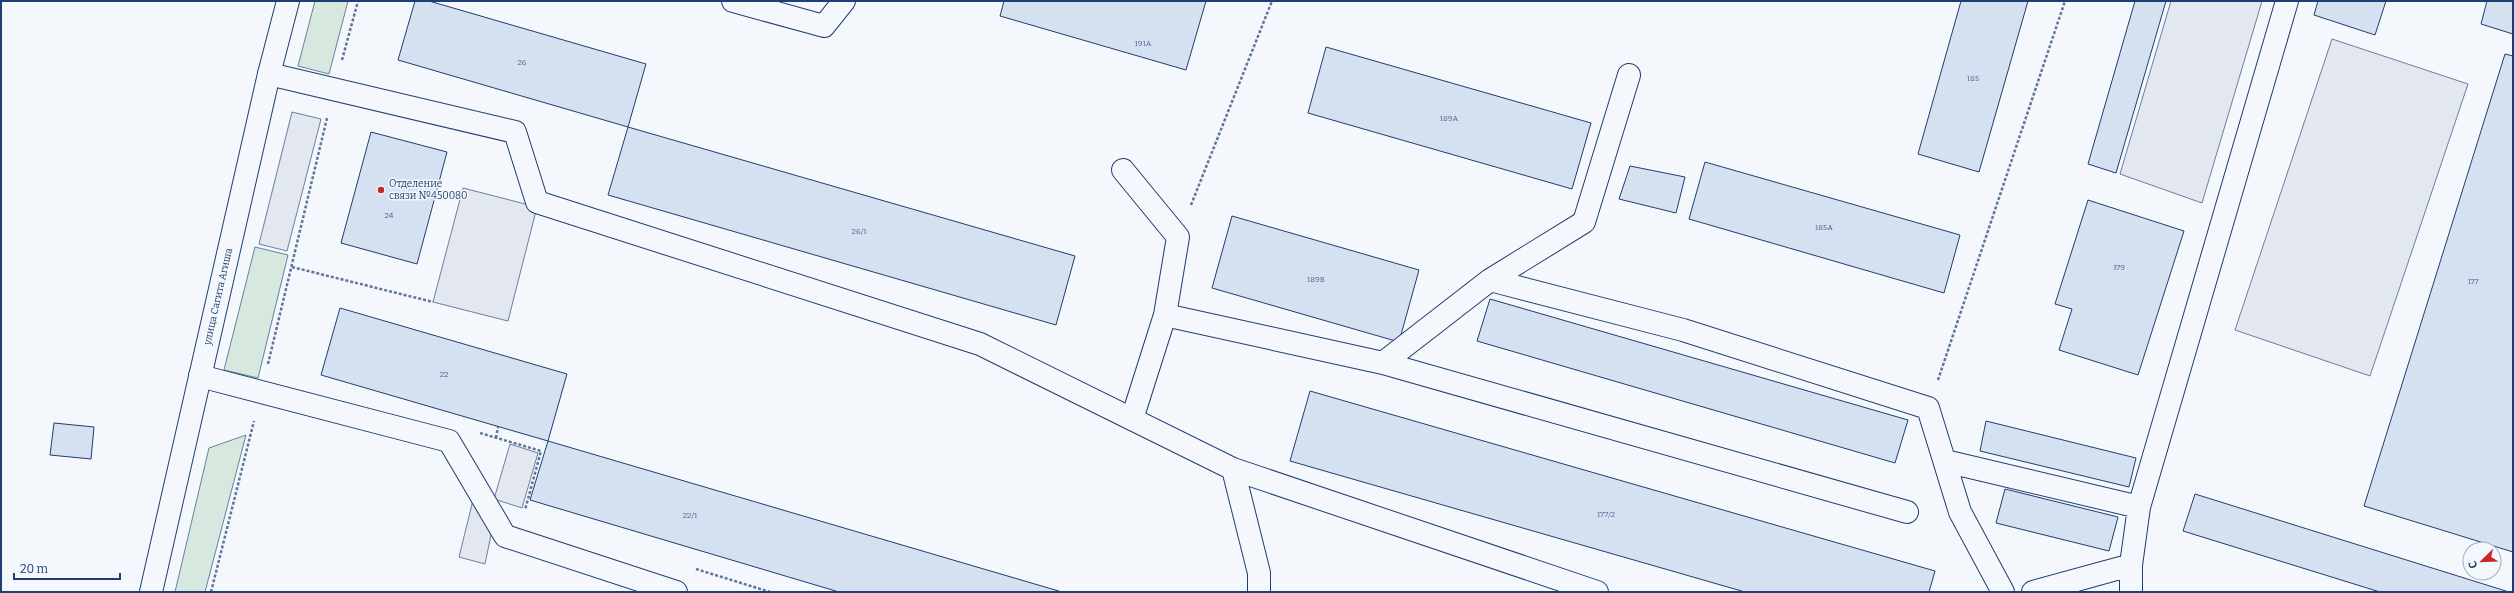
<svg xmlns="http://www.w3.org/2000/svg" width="2514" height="593" font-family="Bitter,serif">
<rect width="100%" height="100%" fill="#f4f7fb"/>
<path fill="#d7e8df" stroke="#687fa3" d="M315,1h33l-19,73 -31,-8z
M255,247l33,8 -30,123 -34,-8z
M246,435l-41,157h-30l34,-144z"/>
<path fill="#e3e8f0" stroke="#687fa3" d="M2171,1h91l-60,202 -82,-29z
M2332,39l136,45 -98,292 -135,-46z
M292,112l29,7 -34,132 -28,-7z
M463,188l74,19 -29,114 -75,-19z
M510,444l28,9 -16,55 -28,-9z
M474,496l19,29 -8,39 -26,-7z"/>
<path fill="#d5e0f0" stroke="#1d3f73" d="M415,1h14l217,63 -18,63 -230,-67z
M1004,1h202l-20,69 -186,-54z
M1961,1h67l-49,171 -61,-18z
M2135,1h31l-50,172 -28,-9z
M2318,1h68l-11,34 -61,-20z
M2487,1h26v33l-32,-10z
M1326,47l265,76 -19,66 -264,-76z
M2505,54l8,2v496l-149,-46z
M628,127l447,129 -19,69 -448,-130z
M371,132l76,20 -30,112 -76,-21z
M1705,162l255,73 -16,58 -255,-74z
M1630,166l55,11 -9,36 -57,-14z
M2088,200l96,31 -46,144 -79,-25 13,-41 -17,-5z
M1232,216l187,54 -20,72 -187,-54z
M1490,299l418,121 -13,43 -418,-122z
M340,308l227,66 -19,67 -227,-66z
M1310,391l625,180 -6,21h-184l-455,-131z
M1986,421l150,37 -7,29 -149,-36z
M54,423l40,4 -3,32 -41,-4z
M548,441l514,151h-223l-309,-92z
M2005,489l113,28 -9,34 -113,-28z
M2195,494l314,98h-129l-197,-61z"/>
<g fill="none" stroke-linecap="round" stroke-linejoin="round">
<g stroke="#1d3f73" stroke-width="24">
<path id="minor" d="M733,1l91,25 20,-25
M269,74l246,58 22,70 443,142 253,125 364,123
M1123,170l55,67 -13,78
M1490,280l94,-58 45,-147
M1383,363l524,149
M200,376l249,65 56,95 171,56
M1132,419l33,-104 218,48 107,-83 193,50 245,78 32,104 43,80
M1945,461l194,46
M1233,469l26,104v19
M2131,565v27
M2033,592l98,-27 8,-58 148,-506"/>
</g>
<g stroke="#1d3f73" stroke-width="24">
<g id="major">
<path id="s1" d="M151,592l118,-518 19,-73"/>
</g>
</g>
<path stroke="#5e769c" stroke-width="2.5" stroke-dasharray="3 2" stroke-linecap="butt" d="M342,60l16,-59
M1191,205l81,-204
M292,267l141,35
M268,364l59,-246
M1938,380l127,-379
M480,433l61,18 -16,59
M496,438l2,-11
M696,569l74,23
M211,592l43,-171"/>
<use href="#minor" stroke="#f4f7fb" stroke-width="22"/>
<use href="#major" stroke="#f4f7fb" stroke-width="22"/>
</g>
<circle fill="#c62828" stroke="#f4f7fb" stroke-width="1.5" cx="381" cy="190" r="4"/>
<g text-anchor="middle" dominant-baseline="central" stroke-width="3" stroke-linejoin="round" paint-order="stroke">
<g font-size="8" fill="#4b6792">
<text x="1143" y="43">191А</text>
<text x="522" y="62">26</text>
<text x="1973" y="78">185</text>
<text x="1449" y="118">189А</text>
<text x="389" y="215">24</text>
<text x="1824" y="227">185А</text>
<text x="859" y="231">26/1</text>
<text x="2119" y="267">179</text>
<text x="1316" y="279">189В</text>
<text x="2473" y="281">177</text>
<text x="444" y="374">22</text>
<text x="1606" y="514">177/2</text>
<text x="690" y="515">22/1</text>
</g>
<g font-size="10" fill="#1d3f73" stroke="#f4f7fb" text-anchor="start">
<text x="389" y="184">Отделение<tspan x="389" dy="12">связи №450080</tspan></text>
</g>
<g font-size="10" fill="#1d3f73" stroke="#f4f7fb">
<text stroke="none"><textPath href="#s1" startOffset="303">улица Сагита Агиша</textPath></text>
</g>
</g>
<rect width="2514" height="593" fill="none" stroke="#1d3f73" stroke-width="4"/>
<g transform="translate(2482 561) rotate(247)"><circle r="19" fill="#f4f7fb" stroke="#9eadc5"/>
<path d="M0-3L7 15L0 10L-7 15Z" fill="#c62828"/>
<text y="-6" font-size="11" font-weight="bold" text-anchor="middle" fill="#1d3f73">С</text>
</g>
<path d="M14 573v6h106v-6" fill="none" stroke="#1d3f73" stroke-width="2"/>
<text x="20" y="573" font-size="12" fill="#1d3f73" stroke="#f4f7fb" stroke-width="3" paint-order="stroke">20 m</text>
</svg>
